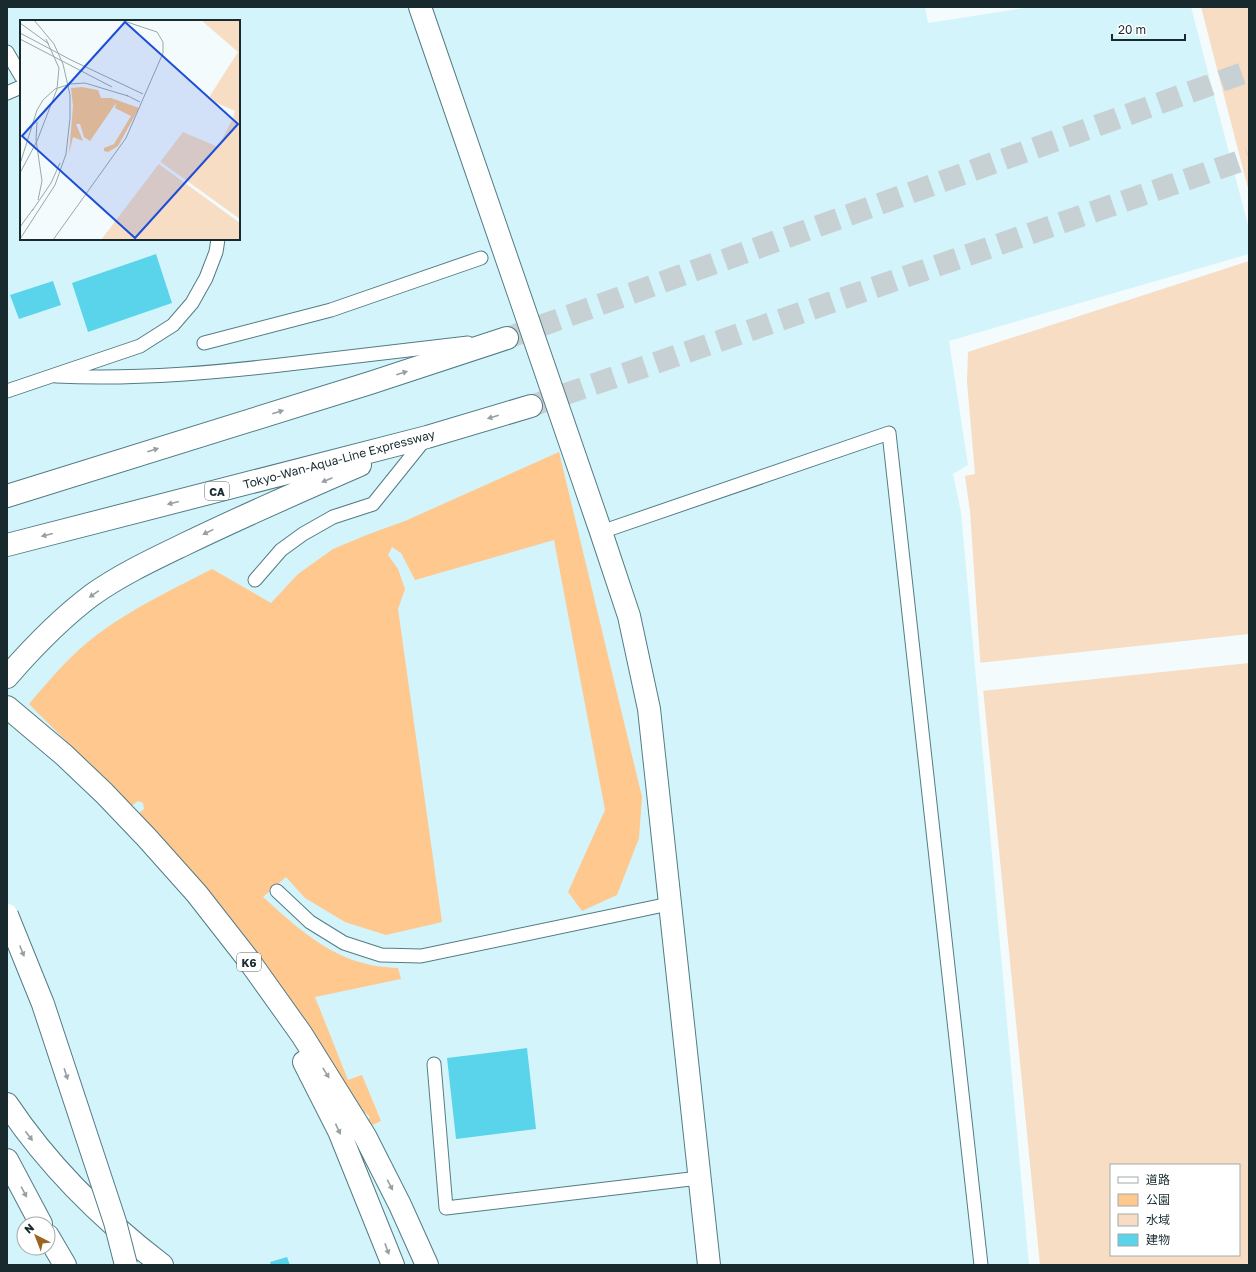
<svg xmlns="http://www.w3.org/2000/svg" width="1256" height="1272" font-family="'Golos Text','Noto Sans JP',sans-serif">
<rect width="100%" height="100%" fill="#f3fbfd"/>
<path fill="#d4f4fb" fill-rule="evenodd" d="M7,7h918l3,16 102,-16h161l58,222v25l-300,87 19,124 -15,9 8,38 68,753h-1022zM21,21h218v218h-218zM24,1224h24v24h-24z"/>
<path fill="#fec88e" d="M559,452l83,345 -3,41 -22,57 -35,16 -14,-19 37,-82 -51,-270 -139,40 -14,-27 -9,-6 -4,8 10,14 7,20 -7,20 44,313 -56,13 -41,-13 -40,-24 -19,-21 -23,20c30,27 63,58 104,67 10,3 20,3 31,4l3,11 -86,18 33,83 14,-5 19,46 -13,6 -2,-4 4,-6 -4,-4 -5,2 -223,-301 6,-5 -1,-6 -5,-2 -7,5 -102,-102c21,-25 43,-51 69,-70 35,-26 75,-45 114,-65l59,34 27,-29 35,-25 36,-15 36,-13z"/>
<path fill="#f7ddc3" fill-rule="evenodd" d="M1201,7h48v185z
M1249,261v1004h-209l-60,-607 -10,-147 -5,-35 10,-2 -8,-92 1,-30zM1111,1165h128v90h-128z"/>
<path fill="#f3fbfd" d="M1249,634v29l-268,28 -3,-28z"/>
<path fill="#5ad4ea" d="M156,254l16,49 -84,29 -16,-49z
M53,281l8,24 -42,14 -9,-24z
M527,1048l9,81 -80,10 -9,-81z
M287,1257l3,8h-19l-1,-3z"/>
<g fill="none" stroke-linecap="round" stroke-linejoin="round">
<path stroke="#c7d1d4" stroke-width="22" stroke-dasharray="22 11" stroke-linecap="butt" d="M507,338l742,-267
M531,406l718,-248"/>
<g stroke="#527c84" stroke-width="15">
<path id="service" d="M7,52l14,24
M7,93l14,-6
M204,343l127,-33 150,-52
M56,376c83,4 167,-4 250,-14 54,-6 108,-13 162,-19
M7,391l133,-45 33,-21 19,-22 14,-25 10,-26 2,-13
M601,532l288,-99 92,832
M255,580l26,-30 22,-16 30,-17 40,-13 53,-66
M277,891l33,31 34,21 37,12 40,1 248,-52
M434,1064l12,144 253,-30"/>
</g>
<g stroke="#527c84" stroke-width="24">
<path id="minor" d="M420,7l181,525 28,84 20,93 60,556"/>
</g>
<g stroke="#527c84" stroke-width="24">
<path id="motorway" d="M7,496l363,-113 137,-45
M7,545l420,-108 104,-31
M7,677c26,-30 53,-58 85,-82 28,-20 60,-35 91,-50 58,-28 117,-54 177,-80
M7,707l57,48 40,38 43,45 50,56 50,64 55,77 63,101 35,69 27,60
M304,1062l35,69 54,134
M7,1104c42,63 95,115 155,161
M7,1160l34,64
M48,1236l17,29"/>
</g>
<use href="#service" stroke="#fff" stroke-width="13"/>
<use href="#minor" stroke="#fff" stroke-width="22"/>
<use href="#motorway" stroke="#fff" stroke-width="22"/>
<g stroke="#527c84" stroke-width="24" stroke-linecap="butt">
<path id="motorway-bridge" d="M7,915l36,89 72,218 11,43"/>
</g>
<use href="#motorway-bridge" stroke="#fff" stroke-width="22"/>
</g>
<defs><path id="oneway-solid" d="M-6-.8H1V-3.2L6.5 0L1 3.2V.8H-6Z"/></defs>
<g fill="#979fa1">
<use href="#oneway-solid" transform="translate(402 373) rotate(-18)"/>
<use href="#oneway-solid" transform="translate(278 412) rotate(-17)"/>
<use href="#oneway-solid" transform="translate(493 417) rotate(164)"/>
<use href="#oneway-solid" transform="translate(153 450) rotate(-17)"/>
<use href="#oneway-solid" transform="translate(327 480) rotate(157)"/>
<use href="#oneway-solid" transform="translate(173 503) rotate(166)"/>
<use href="#oneway-solid" transform="translate(208 532) rotate(154)"/>
<use href="#oneway-solid" transform="translate(47 535) rotate(166)"/>
<use href="#oneway-solid" transform="translate(94 594) rotate(145)"/>
<use href="#oneway-solid" transform="translate(22 951) rotate(68)"/>
<use href="#oneway-solid" transform="translate(326 1073) rotate(58)"/>
<use href="#oneway-solid" transform="translate(66 1074) rotate(72)"/>
<use href="#oneway-solid" transform="translate(338 1129) rotate(65)"/>
<use href="#oneway-solid" transform="translate(29 1136) rotate(53)"/>
<use href="#oneway-solid" transform="translate(390 1185) rotate(63)"/>
<use href="#oneway-solid" transform="translate(24 1192) rotate(62)"/>
<use href="#oneway-solid" transform="translate(387 1249) rotate(70)"/>
</g>
<g text-anchor="middle" dominant-baseline="central" stroke-width="3.5" stroke-linejoin="round" paint-order="stroke">
<g fill="#fff" stroke="#5d6a6d" stroke-width="1">
<rect x="205" y="482" width="24" height="18" rx="3"/>
<rect x="237" y="953" width="24" height="18" rx="3"/>
</g>
<g font-size="11" font-weight="bold" fill="#182a2e">
<text x="217" y="491">CA</text>
<text x="249" y="962">K6</text>
</g>
<g font-size="12" fill="#182a2e" stroke="#fff">
<text transform="translate(339 459) rotate(-15)">Tokyo-Wan-Aqua-Line Expressway</text>
</g>
</g>
<g transform="translate(20 20)">
<rect width="220" height="220" fill="#f3fbfd"/>
<path d="M62,67l16,3 3,8h10l28,10 -21,38 -10,6 -4,-1v-3l10,-4 17,-28 -16,-8 1,-5 -26,38 -6,-4 -4,-13h-4l7,17 -10,-4 -4,17 4,-48 -2,-18z" fill="#fec88e"/>
<path d="M181,0h39v220h-139l82,-108 35,15 15,-29 2,-7 -27,-12 30,-47z" fill="#f7ddc3"/>
<path d="M138,140l82,59v4l-84,-61z" fill="#f3fbfd"/>
<path fill="none" stroke="#9ba7aa" stroke-width="1" d="M0,3l29,21M0,13l51,27 72,34M0,19l92,48M106,75l14,7M17,102l-1,18 6,41 -4,19M0,144l17,-54 6,-10 12,-11 15,-5 15,-1 43,13M0,153l17,-32 20,-52 2,-21 -13,-29M12,191l19,-28 9,-20M0,207l13,-18M0,219l35,-54 11,-31 4,-36v-23l-7,-31 -9,-20 -20,-24M33,220l73,-102 37,-85v-11l-6,-10 -36,-12"/>
<path fill="#1d4ed8" fill-opacity="0.15" stroke="#1d4ed8" stroke-width="2" d="M105,2l113,102 -103,114 -113,-102z"/>
<rect width="220" height="220" fill="none" stroke="#182a2e" stroke-width="2"/>
</g>
<rect width="1256" height="1272" fill="none" stroke="#182a2e" stroke-width="16"/>
<rect x="1110" y="1164" width="130" height="92" fill="#ffffff" stroke="#a3aaab"/>
<rect x="1118" y="1177" width="20" height="6" fill="#ffffff" stroke="#a3aaab"/>
<text x="1146" y="1184" font-size="12" fill="#182a2e">道路</text>
<rect x="1118" y="1194" width="20" height="12" fill="#fec88e" stroke="#a3aaab"/>
<text x="1146" y="1204" font-size="12" fill="#182a2e">公園</text>
<rect x="1118" y="1214" width="20" height="12" fill="#f7ddc3" stroke="#a3aaab"/>
<text x="1146" y="1224" font-size="12" fill="#182a2e">水域</text>
<rect x="1118" y="1234" width="20" height="12" fill="#5ad4ea" stroke="#a3aaab"/>
<text x="1146" y="1244" font-size="12" fill="#182a2e">建物</text>
<g transform="translate(36 1236) rotate(318)"><circle r="19" fill="#ffffff" stroke="#a3aaab"/>
<path d="M0-3L7 15L0 10L-7 15Z" fill="#9c651f"/>
<text y="-6" font-size="11" font-weight="bold" text-anchor="middle" fill="#182a2e">N</text>
</g>
<path d="M1112 34v6h73v-6" fill="none" stroke="#182a2e" stroke-width="2"/>
<text x="1118" y="34" font-size="12" fill="#182a2e" stroke="#ffffff" stroke-width="3" paint-order="stroke">20 m</text>
</svg>
